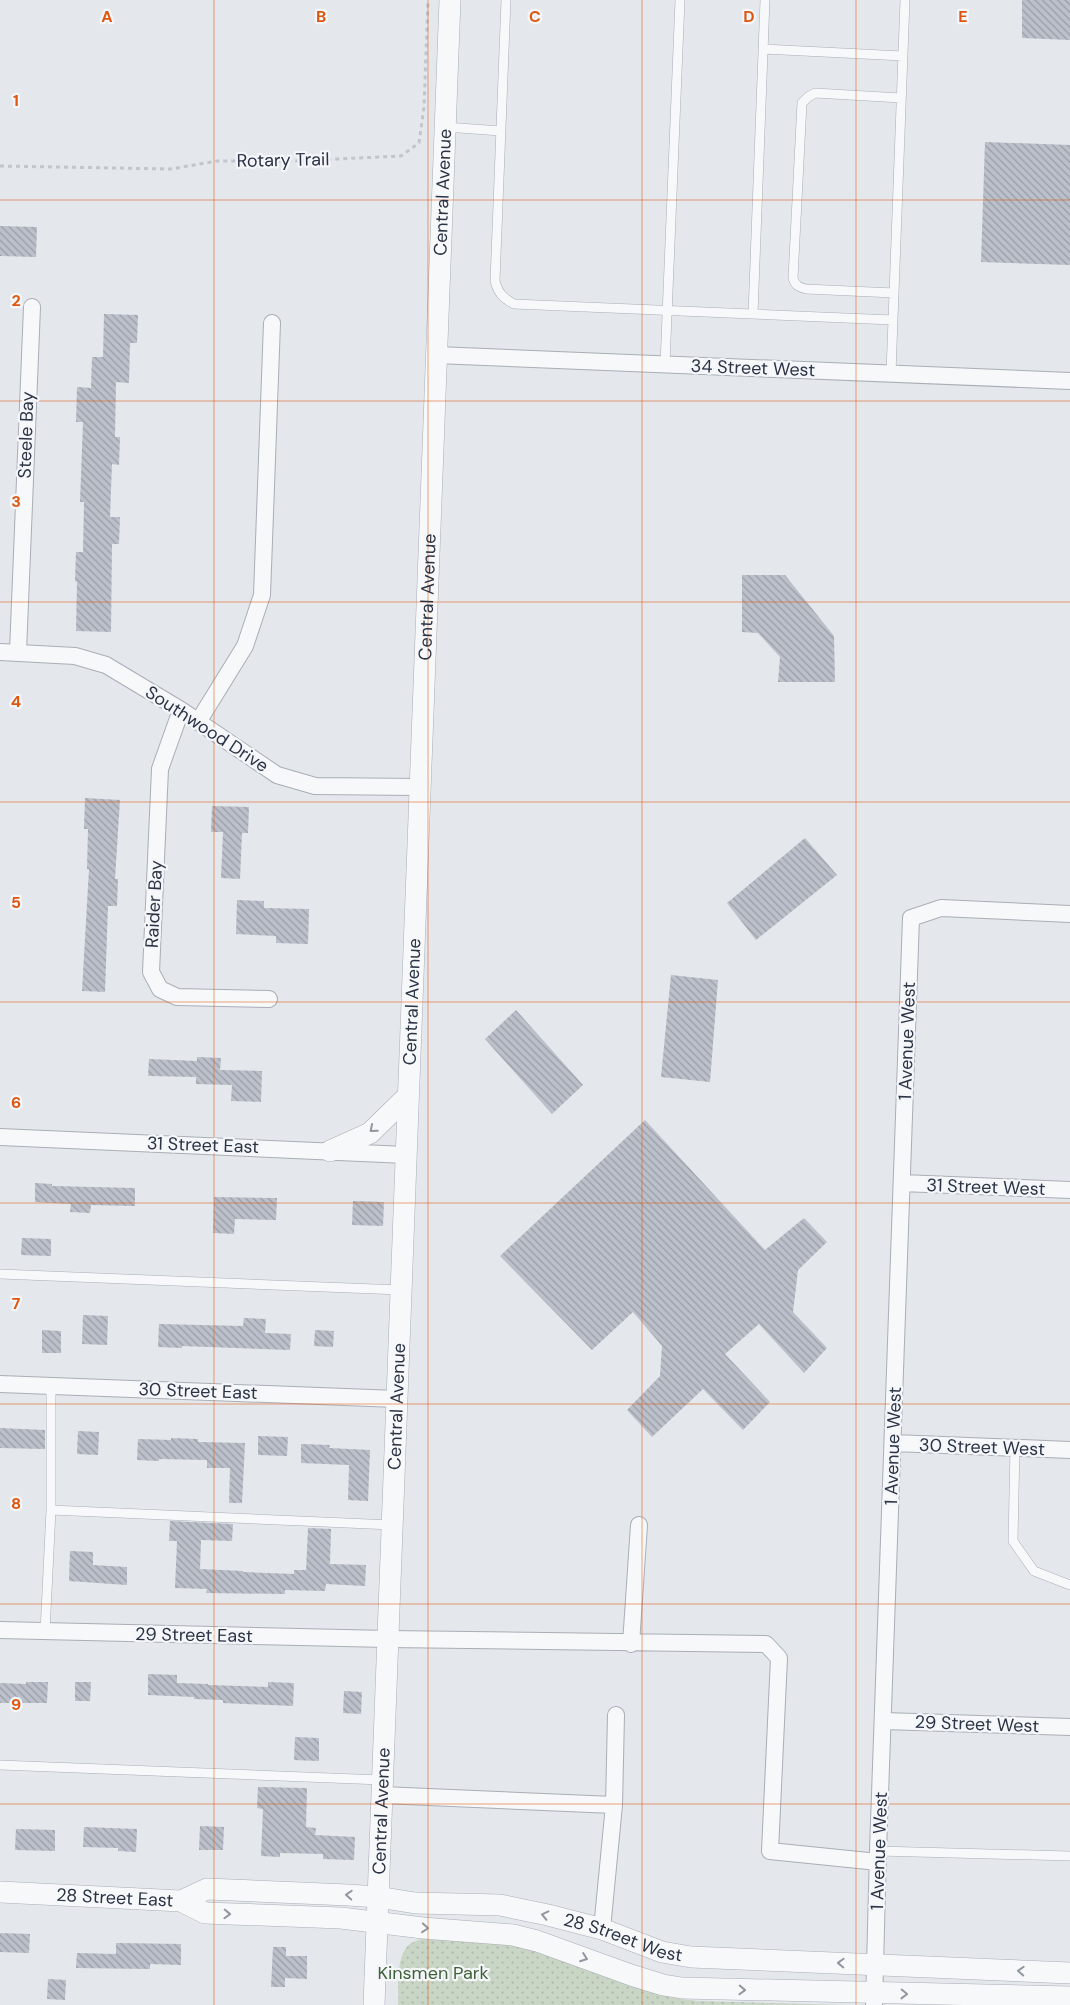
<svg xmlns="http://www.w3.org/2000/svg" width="1070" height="2005" font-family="'DM Sans',sans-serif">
<defs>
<pattern id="grass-dots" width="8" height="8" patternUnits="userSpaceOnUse" patternTransform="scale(1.25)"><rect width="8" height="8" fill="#c9d6c5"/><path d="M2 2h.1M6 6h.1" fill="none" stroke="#adb8ab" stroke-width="1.8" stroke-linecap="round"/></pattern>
<pattern id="building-back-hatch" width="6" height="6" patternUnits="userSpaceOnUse" patternTransform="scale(1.25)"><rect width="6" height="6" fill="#bbc0ca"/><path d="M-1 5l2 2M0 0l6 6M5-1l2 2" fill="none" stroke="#989da6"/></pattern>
</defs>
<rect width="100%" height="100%" fill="#e4e7ec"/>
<path fill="url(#grass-dots)" d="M421,1939l69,2 37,7 119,43 28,7 24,3 149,4h-449c1,-17 -3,-49 12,-61 3,-2 8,-4 11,-5z"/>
<path fill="url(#building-back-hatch)" d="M1022,0h48v40l-48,-2z
M985,142l85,3v120l-89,-3z
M0,226l37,1 -1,30 -36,-1z
M104,314l34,1 -1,28h-7l-1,40 -13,-1 -1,55h5l-1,28 -7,-1 -2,53h10l-1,27h-7l-1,88 -35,-1 1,-49 -2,-1 1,-29h7l1,-50h-4l3,-80h-7l1,-35 14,1 1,-31h11z
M742,575h43l49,61 1,46h-57l2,-25 -22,-24 -16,-1z
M85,798l35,2 -5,79h3l-1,27h-9l-3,86 -23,-1 7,-122h-2l1,-40h-4z
M212,806l37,1 -1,26h-6l-2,46 -19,-1 2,-46h-12z
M805,838l32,37 -81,65 -29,-37z
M237,900l27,1v7l45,1 -1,35 -32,-1v-7l-40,-2z
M671,975l47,5 -8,102 -49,-5z
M516,1010l67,75 -31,29 -67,-75z
M197,1057l24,1 -1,12 42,1 -1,31 -30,-1 1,-16 -36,-1v-7l-48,-1 1,-17 48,2z
M645,1120l120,130 39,-32 23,24 -29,28 -5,42 34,36 -23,25 -45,-49 -34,30 45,48 -27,28 -40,-41 -51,48 -25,-27 33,-34 2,-30 -29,-34 -41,38 -92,-94z
M35,1183l17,1v2l83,2v18l-44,-1 -1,8 -20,-1 1,-8 -36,-2z
M214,1197l63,1 -1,22 -41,-1 -1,15 -21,-1z
M353,1201l31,1 -1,24 -31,-1z
M22,1238l29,1v17l-30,-1z
M83,1315l25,1 -1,29 -25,-1z
M244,1318l22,1 -1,14 26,1 -1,16 -108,-4v2l-24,-1 1,-23 84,2z
M42,1330l19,1v22h-19z
M315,1330l19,1 -1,16 -19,-1z
M0,1428l45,2v19l-45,-1z
M78,1431l21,1 -1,23 -21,-1z
M258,1436l30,1 -1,19 -29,-1z
M171,1438l27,1v3l47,1 -3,60h-13l1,-35h-23v-8l-48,-1v2l-22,-1 1,-21 33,1z
M301,1444l29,1 -1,3 41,2 -2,51 -20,-1 1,-35 -48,-2z
M170,1521l63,3 -1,17 -31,-1 -1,29 43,2v1l51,2v-4h12l2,-42 23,1 -1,35 36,1 -1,21 -39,-2 -1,7 -40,-1v4l-79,-1 1,-4 -32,-1 2,-47h-8z
M70,1551l23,1v13l34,2v18l-58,-4z
M148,1674l29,1v8l31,1v1l60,2v-5l26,1 -1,23 -70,-3v-3l-29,-1v-2l-46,-2z
M26,1682h22l-1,21h-47v-20l26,1z
M75,1682h16l-1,19h-15z
M344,1691l18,1 -1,22 -18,-1z
M295,1737l24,1v23l-25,-1z
M258,1787l49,1 -1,39 10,1 -1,7 40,2 -1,23 -31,-1v-5l-43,-1v4l-19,-1 2,-47 -6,-1z
M200,1826l24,1 -1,23h-24z
M84,1827l53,2 -1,23 -18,-1v-3l-35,-1z
M16,1829l39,1v21l-40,-1z
M0,1933l30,1 -1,19 -29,-1z
M116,1943l65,1v21l-31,-1v5l-74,-1 1,-15 39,1z
M273,1947h13v9h21v23l-22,-1v9h-14z
M48,1979l18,1 -1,20 -18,-1z"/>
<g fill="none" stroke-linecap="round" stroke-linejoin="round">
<g stroke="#a9aeb7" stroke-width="10">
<path id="service" d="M506,0l-11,281c3,12 8,17 19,23l379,16
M763,49l140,7
M445,127l56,4
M894,293l-88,-4c-8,-2 -11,-4 -13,-11l9,-175 6,-6 7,-4 86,5
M753,314l12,-314
M665,364l15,-364
M891,373l14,-373
M0,1274l401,16
M1015,1448l-2,93 21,30 36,14
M51,1510l341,15
M45,1632l6,-122v-125
M0,1765l382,15
M878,1851l192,5"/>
</g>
<g stroke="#a9aeb7" stroke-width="18">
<path id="minor" d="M436,355l634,26
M0,652l75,4 31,9 75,45 96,65 38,11 104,1
M18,652l14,-345
M181,710l-21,59 -9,203 9,17 17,8 92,2
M198,722l47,-76 17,-51 10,-272
M0,1137l406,18
M902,1183l168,7
M0,1384l397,15
M894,1443l176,7
M0,1630l388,9 378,5 13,14 -9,193 108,11
M631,1644l8,-119
M884,1721l186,6
M382,1795l232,10
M602,1929l12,-124 2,-90
M874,2005l4,-154 33,-933 30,-10 129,6"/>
</g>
<g stroke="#a9aeb7" stroke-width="22">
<g id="tertiary">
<path d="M330,1151l40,-18 38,-37"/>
<path id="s1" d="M0,1892l181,9 24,12 136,5 82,10 90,7 24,6 94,34 32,10 19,3 388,9"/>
<path id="s2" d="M181,1901l26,-12 141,6 30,2 37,6 85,2 48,10 54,14 60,23 29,5 379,16"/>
<path id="s3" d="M374,2005l76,-2005"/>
</g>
</g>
<path stroke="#c2c5cb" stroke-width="3" stroke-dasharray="4 4" stroke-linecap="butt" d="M0,166l171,3 46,-8h78l106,-5 18,-13 5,-36 4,-107"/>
<use href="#service" stroke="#f7f8fa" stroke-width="9"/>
<use href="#minor" stroke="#f7f8fa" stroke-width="16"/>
<use href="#tertiary" stroke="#f7f8fa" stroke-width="21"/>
</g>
<defs><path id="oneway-chevron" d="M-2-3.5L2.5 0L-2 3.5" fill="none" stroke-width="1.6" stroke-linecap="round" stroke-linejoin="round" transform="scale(1.25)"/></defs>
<g stroke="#9196a0">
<use href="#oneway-chevron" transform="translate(373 1129) rotate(140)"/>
<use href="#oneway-chevron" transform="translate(349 1895) rotate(-177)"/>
<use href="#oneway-chevron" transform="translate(227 1914) rotate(2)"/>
<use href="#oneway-chevron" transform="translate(545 1915) rotate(-167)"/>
<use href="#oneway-chevron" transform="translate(425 1928) rotate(5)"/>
<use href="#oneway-chevron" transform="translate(584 1958) rotate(20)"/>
<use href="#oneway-chevron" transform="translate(841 1963) rotate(-178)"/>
<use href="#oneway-chevron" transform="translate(1021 1971) rotate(-177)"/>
<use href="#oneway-chevron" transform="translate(742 1990) rotate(2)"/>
<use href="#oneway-chevron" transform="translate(904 1994) rotate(1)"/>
</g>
<path fill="none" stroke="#df570f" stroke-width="1" stroke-opacity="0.55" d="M214,0v2005M428,0v2005M642,0v2005M856,0v2005M0,200h1070M0,401h1070M0,602h1070M0,802h1070M0,1002h1070M0,1203h1070M0,1404h1070M0,1604h1070M0,1804h1070"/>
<g text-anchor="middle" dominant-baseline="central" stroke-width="4.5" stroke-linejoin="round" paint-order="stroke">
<g font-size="18" fill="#2b3445" stroke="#f4f6f9">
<text transform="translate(283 160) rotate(-1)">Rotary Trail</text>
<text stroke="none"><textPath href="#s3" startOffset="1814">Central Avenue</textPath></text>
<text transform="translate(753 368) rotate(2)">34 Street West</text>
<text transform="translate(26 435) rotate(-88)">Steele Bay</text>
<text stroke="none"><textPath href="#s3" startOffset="1409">Central Avenue</textPath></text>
<text transform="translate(207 729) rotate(33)">Southwood Drive</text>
<text transform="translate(154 904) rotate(-87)">Raider Bay</text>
<text stroke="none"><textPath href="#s3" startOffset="1004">Central Avenue</textPath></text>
<text transform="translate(907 1041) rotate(-88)">1 Avenue West</text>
<text transform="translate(203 1145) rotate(2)">31 Street East</text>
<text transform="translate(986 1187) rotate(2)">31 Street West</text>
<text transform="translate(198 1391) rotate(2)">30 Street East</text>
<text stroke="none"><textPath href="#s3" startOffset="599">Central Avenue</textPath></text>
<text transform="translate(893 1446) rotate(-88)">1 Avenue West</text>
<text transform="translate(982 1447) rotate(2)">30 Street West</text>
<text transform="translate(194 1635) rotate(1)">29 Street East</text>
<text transform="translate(977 1724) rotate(2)">29 Street West</text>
<text stroke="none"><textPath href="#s3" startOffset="194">Central Avenue</textPath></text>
<text transform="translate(879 1851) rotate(-88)">1 Avenue West</text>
<text stroke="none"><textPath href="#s1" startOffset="115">28 Street East</textPath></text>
<text stroke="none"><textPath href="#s2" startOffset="450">28 Street West</textPath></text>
</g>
<g font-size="18" fill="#3f6138" stroke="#f4f6f9">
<text x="433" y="1973">Kinsmen Park</text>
</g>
</g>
<g font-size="16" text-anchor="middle" font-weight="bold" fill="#df570f" stroke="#f4f6f9" stroke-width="4.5" stroke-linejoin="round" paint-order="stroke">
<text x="107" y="22">A</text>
<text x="321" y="22">B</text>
<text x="535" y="22">C</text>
<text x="749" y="22">D</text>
<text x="963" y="22">E</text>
<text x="16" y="106">1</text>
<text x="16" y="306">2</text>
<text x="16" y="507">3</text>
<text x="16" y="707">4</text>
<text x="16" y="908">5</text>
<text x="16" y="1108">6</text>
<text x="16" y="1309">7</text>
<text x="16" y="1509">8</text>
<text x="16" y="1710">9</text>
</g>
</svg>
